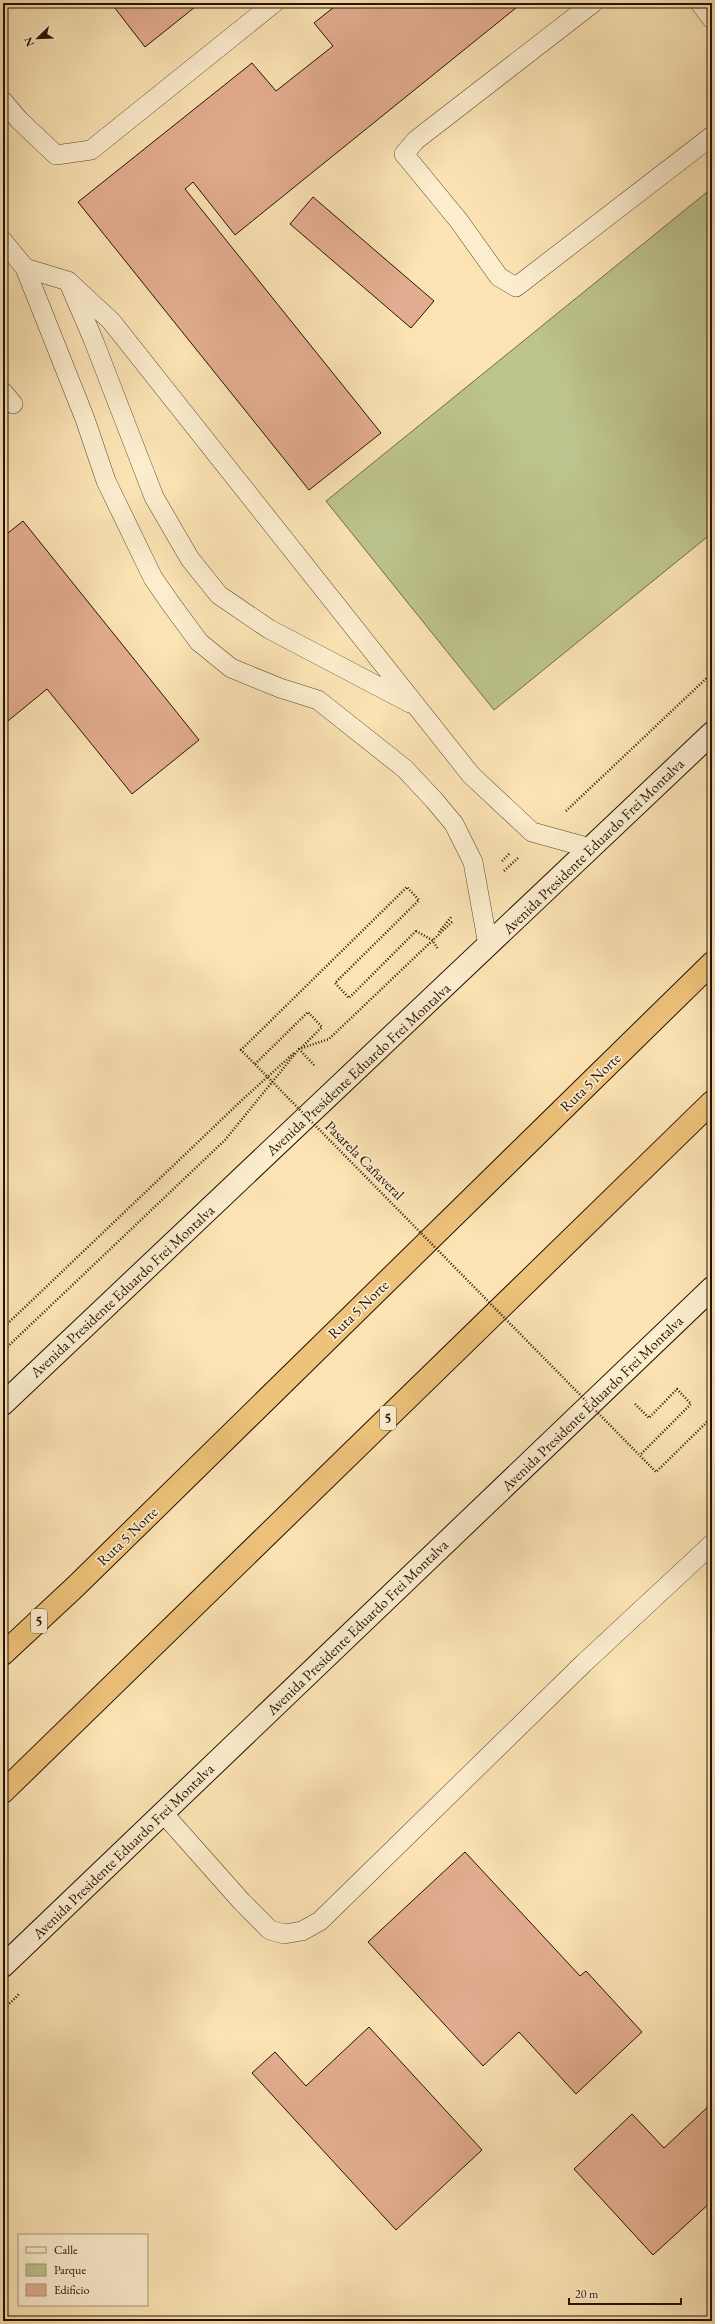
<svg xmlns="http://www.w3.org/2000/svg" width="715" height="2324" font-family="'EB Garamond',serif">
<rect width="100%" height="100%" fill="#fbe3b4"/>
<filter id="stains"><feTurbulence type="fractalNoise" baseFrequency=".005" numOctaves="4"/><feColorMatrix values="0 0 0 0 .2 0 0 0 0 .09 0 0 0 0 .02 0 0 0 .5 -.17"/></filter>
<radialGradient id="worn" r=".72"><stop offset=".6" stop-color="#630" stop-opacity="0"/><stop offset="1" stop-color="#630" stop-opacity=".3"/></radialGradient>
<path fill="#bdc48e" stroke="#716b48" d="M712,188v345l-218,177 -168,-209z"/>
<path fill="#e4ad91" stroke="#251202" d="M111,3h89l-55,44z
M339,3h183l-287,232 -42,-53 -8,7 196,244 -72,57 -231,-288 174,-139 24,28 57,-45 -19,-23z
M313,197l121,104 -23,27 -121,-104z
M23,521l176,219 -67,54 -85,-105 -44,36v-188z
M465,1852l115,124 6,-5 56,61 -66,62 -57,-62 -36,34 -115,-124z
M369,2027l113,123 -86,80 -144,-157 23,-21 31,34z
M712,2103v98l-59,54 -79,-86 58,-55 32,34z"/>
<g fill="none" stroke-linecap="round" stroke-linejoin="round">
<g stroke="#5a462e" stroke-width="20">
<path id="lane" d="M593,3l-177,137 -12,14 55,67 40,56 17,10 196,-151
M700,3l12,16
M3,101l16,19 37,35 35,-5 183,-147
M3,241l22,27 60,151 21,62 47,97 18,26 28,38 32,26 49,20 38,12 87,69 29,31 20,24 19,38 15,83
M25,268l43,13 25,58 61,158 36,62 29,36 50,34 141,74
M68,281l43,40 360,454 61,57 58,16
M3,392l10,12
M163,1813l79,89 28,28 14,4 18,-3 18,-10 264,-258 128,-119"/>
</g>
<g stroke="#251202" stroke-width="24">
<path id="secondary" d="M3,1404l709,-671
M3,1966l709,-678"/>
</g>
<g stroke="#251202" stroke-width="24">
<path id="highway" d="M3,1654l72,-67 637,-624
M3,1792l709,-690"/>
</g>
<path stroke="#251202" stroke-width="2.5" stroke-dasharray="1 2" stroke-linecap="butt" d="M566,811l146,-138
M502,861l8,-8
M504,871l14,-13
M416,931l16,9 6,9
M439,932l13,-16
M299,1049l16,17
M255,1064l53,-52 14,15 -22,22
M3,1328l239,-228 52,-47
M3,1351l222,-211 74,-91 30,-10 124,-118
M712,1361v3
M635,1404l14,14 28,-29 14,15 -51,51
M3,2010l16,-16"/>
<use href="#lane" stroke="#fcedce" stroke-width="19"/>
<use href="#secondary" stroke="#fcedce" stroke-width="22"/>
<use href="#highway" stroke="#eec27a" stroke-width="22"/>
<path stroke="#251202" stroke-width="2.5" stroke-dasharray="1 2" stroke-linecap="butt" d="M416,931l-67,67 -14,-15 84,-83 -12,-13 -166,163 415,422 56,-55"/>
</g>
<g text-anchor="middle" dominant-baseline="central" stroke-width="3.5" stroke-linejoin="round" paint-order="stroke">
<g fill="#fcedce" stroke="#66543f" stroke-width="1">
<rect x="380" y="1406" width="16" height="24" rx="3"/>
<rect x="31" y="1609" width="16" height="24" rx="3"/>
</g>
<g font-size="14" font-weight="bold" fill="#251202">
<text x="388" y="1418">5</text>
<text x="39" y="1621">5</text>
</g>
<g font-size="15" fill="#251202" stroke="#fcedce">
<text transform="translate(593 846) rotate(-44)">Avenida Presidente Eduardo Frei Montalva</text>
<text transform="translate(358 1069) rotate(-43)">Avenida Presidente Eduardo Frei Montalva</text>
<text transform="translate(590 1082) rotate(-44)">Ruta 5 Norte</text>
<text transform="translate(365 1160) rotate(45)">Pasarela Cañaveral</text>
<text transform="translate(122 1291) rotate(-43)">Avenida Presidente Eduardo Frei Montalva</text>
<text transform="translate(358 1309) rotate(-44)">Ruta 5 Norte</text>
<text transform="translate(592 1403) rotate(-44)">Avenida Presidente Eduardo Frei Montalva</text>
<text transform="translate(127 1536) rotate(-44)">Ruta 5 Norte</text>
<text transform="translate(357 1627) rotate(-44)">Avenida Presidente Eduardo Frei Montalva</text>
<text transform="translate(123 1851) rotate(-44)">Avenida Presidente Eduardo Frei Montalva</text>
</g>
</g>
<rect width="715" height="2324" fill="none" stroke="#fbe3b4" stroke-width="16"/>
<rect x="4" y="4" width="707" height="2316" fill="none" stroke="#251202" stroke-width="2"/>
<rect x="8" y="8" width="699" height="2308" fill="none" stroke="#251202"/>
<rect x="18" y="2234" width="130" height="72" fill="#fcedce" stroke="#a6957c"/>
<rect x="26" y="2247" width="20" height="6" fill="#fcedce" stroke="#a6957c"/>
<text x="54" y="2254" font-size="12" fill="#251202">Calle</text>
<rect x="26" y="2264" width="20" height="12" fill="#bdc48e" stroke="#a6957c"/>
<text x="54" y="2274" font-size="12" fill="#251202">Parque</text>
<rect x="26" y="2284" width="20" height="12" fill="#e4ad91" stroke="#a6957c"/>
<text x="54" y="2294" font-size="12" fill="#251202">Edificio</text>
<g transform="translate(38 38) rotate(247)" stroke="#fcedce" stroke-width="3" paint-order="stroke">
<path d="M0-3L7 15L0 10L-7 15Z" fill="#251202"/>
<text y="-6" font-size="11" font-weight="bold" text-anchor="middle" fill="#251202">N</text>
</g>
<path d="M569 2298v6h112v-6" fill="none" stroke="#251202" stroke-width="2"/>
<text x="575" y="2298" font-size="12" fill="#251202" stroke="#fcedce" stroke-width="3" paint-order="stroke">20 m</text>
<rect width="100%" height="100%" filter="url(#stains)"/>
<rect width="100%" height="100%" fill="url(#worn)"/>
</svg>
